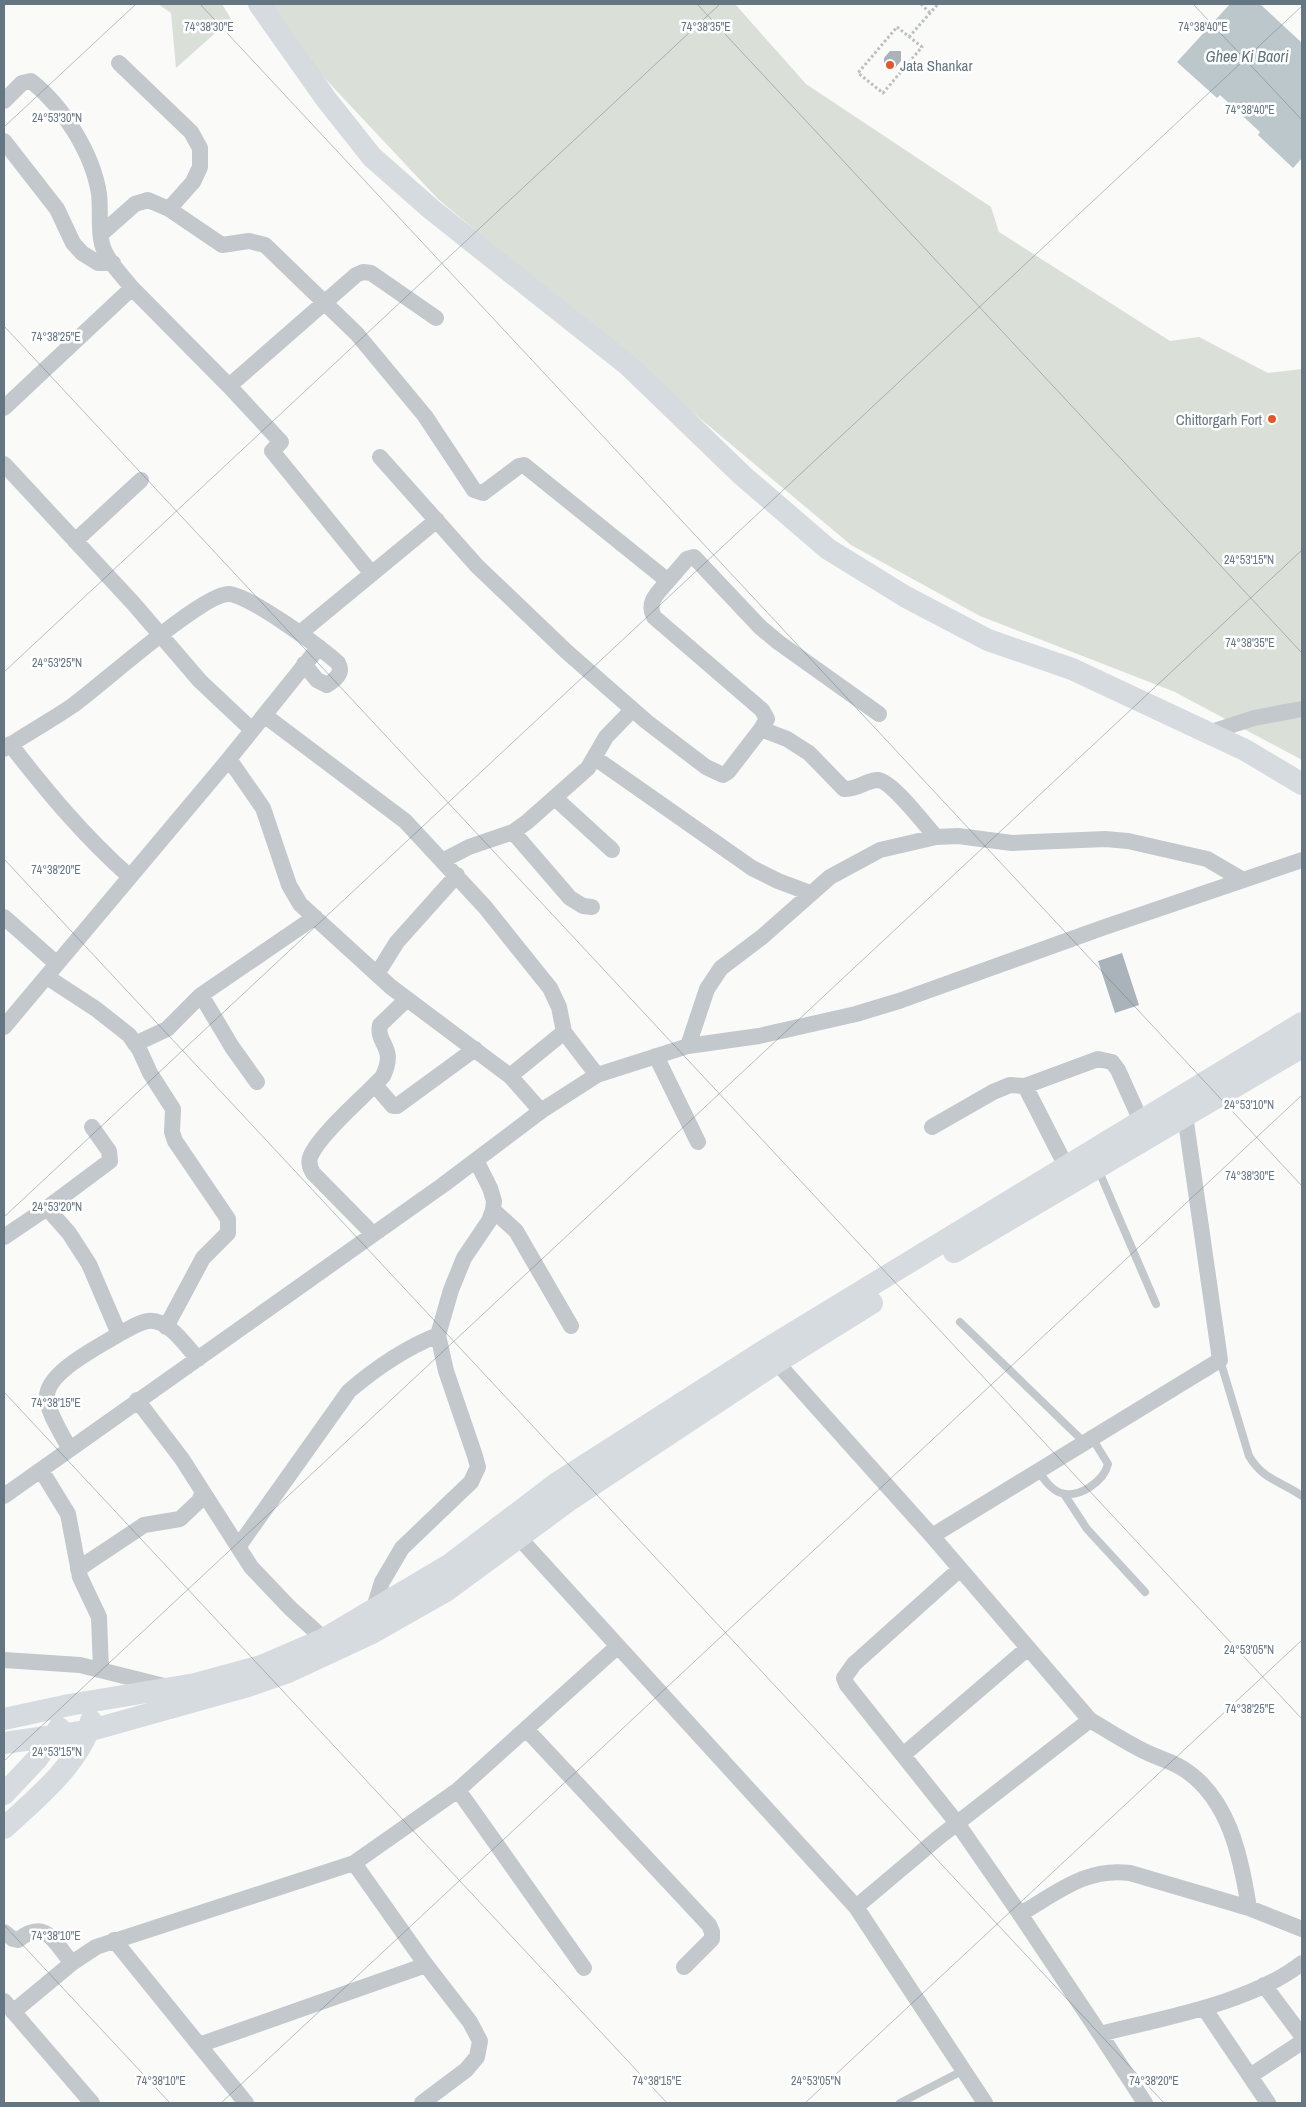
<svg xmlns="http://www.w3.org/2000/svg" width="1306" height="2107" font-family="'Archivo Narrow',sans-serif">
<rect width="100%" height="100%" fill="#fafaf8"/>
<path fill="#dadfd7" d="M158,4h64l9,15 -55,49 -5,-55z
M267,4h468l71,80 185,123 8,25 171,109 29,-4 69,36 34,-4v391l-127,-68 -195,-76 -129,-71 -413,-346 -136,-145z"/>
<path fill="#bbc7cb" d="M1230,4h30l42,39v115l-9,10 -35,-33 2,-3 -40,-37 -3,3 -40,-36z"/>
<path fill="#aab3b9" d="M890,51h11v10l-6,7 -8,-2 -3,-4v-4z
M1122,953l17,52 -24,8 -17,-52z"/>
<g fill="none" stroke-linecap="round" stroke-linejoin="round">
<path stroke="#bbbfc2" stroke-width="3" stroke-dasharray="2.5 2.5" stroke-linecap="butt" d="M921,4l9,9
M897,27l25,20 -39,46 -25,-20z
M909,37l29,-33"/>
<path stroke="#c3c8cc" stroke-width="8" d="M1098,1169l58,135
M960,1322l125,121
M1220,1360l29,96c14,24 32,25 53,40
M1038,1471c6,8 13,19 23,22 18,6 43,-12 47,-29l-16,-26
M1064,1494l23,35 58,63
M900,2103l64,-33"/>
<path stroke="#c3c8cc" stroke-width="16" d="M119,63l72,69 9,16v19l-7,15 -24,27
M4,101l18,-18 9,-2c32,25 62,73 68,113 2,16 -1,34 3,50 4,16 20,31 30,44
M4,141l53,68 16,34 9,10 16,10h15
M101,234l34,-30 13,-4 21,9 53,36 27,-4 16,4 92,89 68,82 49,74 9,3 36,-27 5,-1 144,116c-10,12 -22,21 -14,36l108,93 5,9 -6,10
M229,386l127,-111 7,-3 8,1 65,45
M4,408l128,-120 97,98 52,56 -9,9 100,123
M380,457l97,109 90,86 80,70 59,45 17,8 5,-3 33,-43 26,10 22,14 35,36c14,1 22,-9 34,-9 14,1 47,45 58,57
M4,464l129,139 67,78 52,49
M75,541l66,-61
M668,581l19,-22 7,-2 66,70 18,15 101,72
M300,633l137,-113
M264,715l141,106 80,86 65,81 9,19 5,25 33,43
M1208,733l46,-15 48,-9
M10,744c38,49 74,92 120,133
M4,749c22,-15 46,-28 68,-43 27,-19 132,-114 157,-112 22,2 91,53 109,69 6,10 -3,17 -11,22l-10,-5 -13,-16
M595,758l157,110 26,13 32,12
M229,759l34,49 26,77 11,19 91,83 119,89 31,35
M555,798l57,52
M513,832l57,66 13,8 9,1
M442,861l27,-14 44,-15 14,-10 61,-54 18,-31 26,-27
M4,917l53,47
M377,974l20,-32 60,-67
M47,977l49,32 33,26 10,14 11,24 23,36 -1,23 3,9 53,78v14l-25,25 -37,69
M201,995l31,52 25,35
M4,1027l225,-268 90,-112
M135,1044l32,-15 34,-34 114,-78
M688,1046l19,-57 14,-21 41,-31 68,-60 50,-27 56,-13 22,-1 54,7 93,-4 23,2 79,18 36,21
M656,1056l42,86
M510,1076l54,-44
M375,1085l18,21h4l78,-57
M1025,1086l46,90
M932,1127l61,-35 17,-7 15,1 73,-27 14,3 6,8 23,51
M47,1208l63,-47 -1,-10 -17,-24
M493,1210l23,21 55,95
M373,1234l-60,-61c-3,-5 -5,-12 -2,-18 10,-22 54,-59 72,-79 14,-30 -7,-31 -3,-51l27,-26
M4,1237l43,-29 22,25 20,31 30,70c-20,13 -75,39 -72,65 2,16 15,35 22,49
M119,1334c8,-4 20,-12 29,-13 20,-3 38,25 50,38
M770,1355l162,181 158,184 -152,118 -82,69
M137,1400l45,59 69,108 39,41 34,31
M41,1470l27,44 12,63 19,40 2,53
M4,1496l439,-311 98,-74 56,-36 91,-29 71,-10 97,-22 43,-13 203,-73 200,-68
M512,1530l344,377 129,196
M932,1536l288,-176 -35,-245
M238,1547l111,-156c27,-23 56,-43 89,-56
M78,1569l66,-44 36,-6 19,-18 4,-9
M960,1569l-106,95 -10,14 3,7 110,138 63,91c37,-21 66,-47 110,-41l119,35 53,21
M373,1611l9,-29 20,-34 69,-66 7,-15 -3,-11 -29,-85 -8,-36 13,-45 13,-32 25,-37 4,-11 1,-9 -4,-13 -14,-28
M4,1660l76,5 84,21
M1090,1720c19,11 37,23 56,32 12,6 25,9 36,16 47,29 59,89 67,140
M526,1729l183,196 3,7v7l-28,28
M903,1755l125,-107
M458,1790l126,178
M354,1863l72,102 44,57 10,19 -3,16 -11,13 -44,33
M1020,1914l80,120c63,-16 151,-31 202,-71
M4,1932l9,7 5,1c28,-22 36,2 54,23
M114,1940l132,163
M1264,1985l38,51
M4,2001l88,102
M1204,2008l64,95
M13,2012l59,-49 24,-16 258,-84 104,-73 160,-144
M1100,2034l45,69
M199,2045l227,-80
M1250,2076l52,-34"/>
<path stroke="#d6dbdf" stroke-width="22" d="M259,4l67,95 46,58 59,52 198,157 114,110 85,73 78,48 82,43 84,29 173,81 57,34
M954,1252l348,-205
M4,1719l65,-14 126,-21 66,-18 63,-27 125,-74 108,-82 208,-133 537,-327
M4,1743l84,-12 157,-44 43,-15 84,-39 74,-42 125,-92 205,-136 96,-60
M4,1794l33,-35 22,-31
M4,1828c30,-27 78,-67 87,-107"/>
</g>
<path fill="none" stroke="#657683" stroke-width="1" stroke-opacity="0.45" d="M200,4l1102,1182M697,4l605,649M1193,4l109,116M4,127l132,-123M4,326l1298,1393M4,672l716,-668M4,859l1160,1244M4,1217l1298,-1211M4,1392l663,711M4,1761l1298,-1211M4,1925l166,178M221,2103l1081,-1008M805,2103l497,-463"/>
<g fill="#e4572e" stroke="#fff" stroke-width="2">
<circle cx="890" cy="65" r="5"/>
<circle cx="1272" cy="419" r="5"/>
</g>
<g text-anchor="middle" dominant-baseline="central" stroke-width="5" stroke-linejoin="round" paint-order="stroke">
<g font-size="15" fill="#657683" stroke="#fff" text-anchor="start">
<text x="900" y="65">Jata Shankar</text>
<text x="1262" y="419" text-anchor="end">Chittorgarh Fort</text>
</g>
<g font-size="16" font-style="italic" fill="#60757c" stroke="#fff">
<text x="1247" y="56">Ghee Ki Baori</text>
</g>
</g>
<g font-size="12" text-anchor="middle" fill="#657683" stroke="#fff" stroke-width="5" stroke-linejoin="round" paint-order="stroke">
<text x="1203" y="31">74°38'40"E</text>
<text x="209" y="31">74°38'30"E</text>
<text x="706" y="31">74°38'35"E</text>
<text x="1250" y="114">74°38'40"E</text>
<text x="57" y="122">24°53'30"N</text>
<text x="56" y="341">74°38'25"E</text>
<text x="1249" y="564">24°53'15"N</text>
<text x="1250" y="647">74°38'35"E</text>
<text x="57" y="667">24°53'25"N</text>
<text x="56" y="874">74°38'20"E</text>
<text x="1249" y="1109">24°53'10"N</text>
<text x="1250" y="1180">74°38'30"E</text>
<text x="57" y="1211">24°53'20"N</text>
<text x="56" y="1407">74°38'15"E</text>
<text x="1249" y="1654">24°53'05"N</text>
<text x="1250" y="1713">74°38'25"E</text>
<text x="57" y="1756">24°53'15"N</text>
<text x="56" y="1940">74°38'10"E</text>
<text x="161" y="2085">74°38'10"E</text>
<text x="657" y="2085">74°38'15"E</text>
<text x="1154" y="2085">74°38'20"E</text>
<text x="816" y="2085">24°53'05"N</text>
</g>
<rect width="1306" height="2107" fill="none" stroke="#657683" stroke-width="10"/>
</svg>
